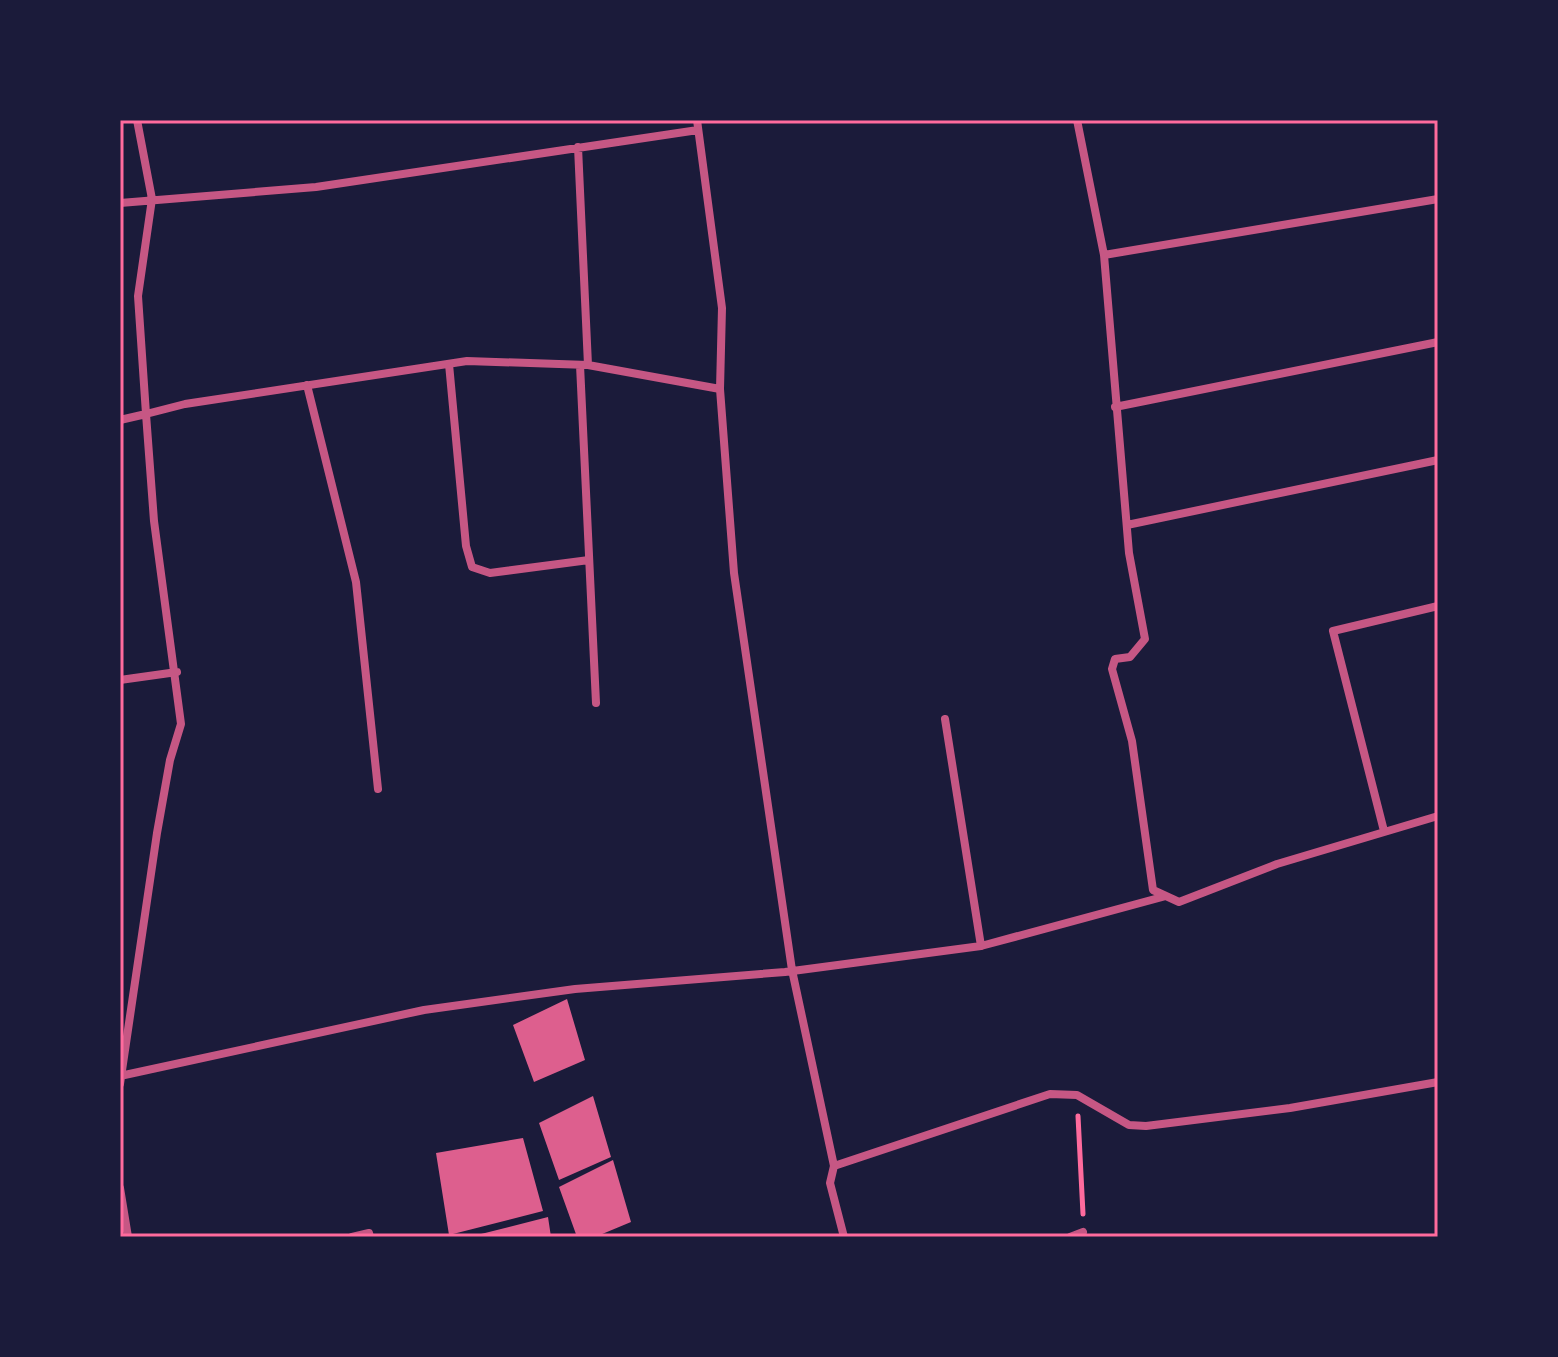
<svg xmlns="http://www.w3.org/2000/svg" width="1558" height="1357" font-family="'IBM Plex Sans',sans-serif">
<rect width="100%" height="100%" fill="#1b1b3a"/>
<path fill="#dd5f8e" d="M567,999l18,61 -51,22 -21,-57z
M593,1096l18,61 -52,23 -20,-57z
M523,1138l20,73 -94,24 -13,-82z
M613,1160l18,62 -36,15h-18l-18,-50z
M548,1217l3,20h-78v-1z"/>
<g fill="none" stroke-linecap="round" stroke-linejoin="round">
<path stroke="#ff6b9d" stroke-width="5" d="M1078,1116l5,98"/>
<path stroke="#c65784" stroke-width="8" d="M697,120l25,188 -2,81 14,184 58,397 42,196
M1077,120l27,135 25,298 16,86 -15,18 -15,2 -3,10 20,72 21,149 26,12 98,-38 161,-48
M578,147l10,218
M120,203l196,-16 382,-57
M1104,255l334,-56
M449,364l17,182 6,21 18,6 99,-13
M580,365l16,338
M307,385l49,197 22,207
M1115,407l323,-65
M120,420l26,-6 -8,-118 14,-97 -15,-79
M1127,525l311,-65
M120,680l57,-8
M945,719l36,227
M1384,831l-51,-200 105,-25
M120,1076l304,-66 151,-21 210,-17 196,-26 185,-50
M120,1084l37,-251 13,-73 11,-36 -27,-203 -8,-107 39,-10 282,-43 121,4 132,24
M120,1188l8,49
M352,1237l17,-4 1,4
M844,1237l-14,-54 4,-17 216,-72 27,1 52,30 17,1 144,-18 148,-26
M1070,1237l13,-5"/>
</g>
<rect width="1558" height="1357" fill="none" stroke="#1b1b3a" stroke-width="244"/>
<rect x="122" y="122" width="1314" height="1113" fill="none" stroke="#ff6b9d" stroke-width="3"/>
</svg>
